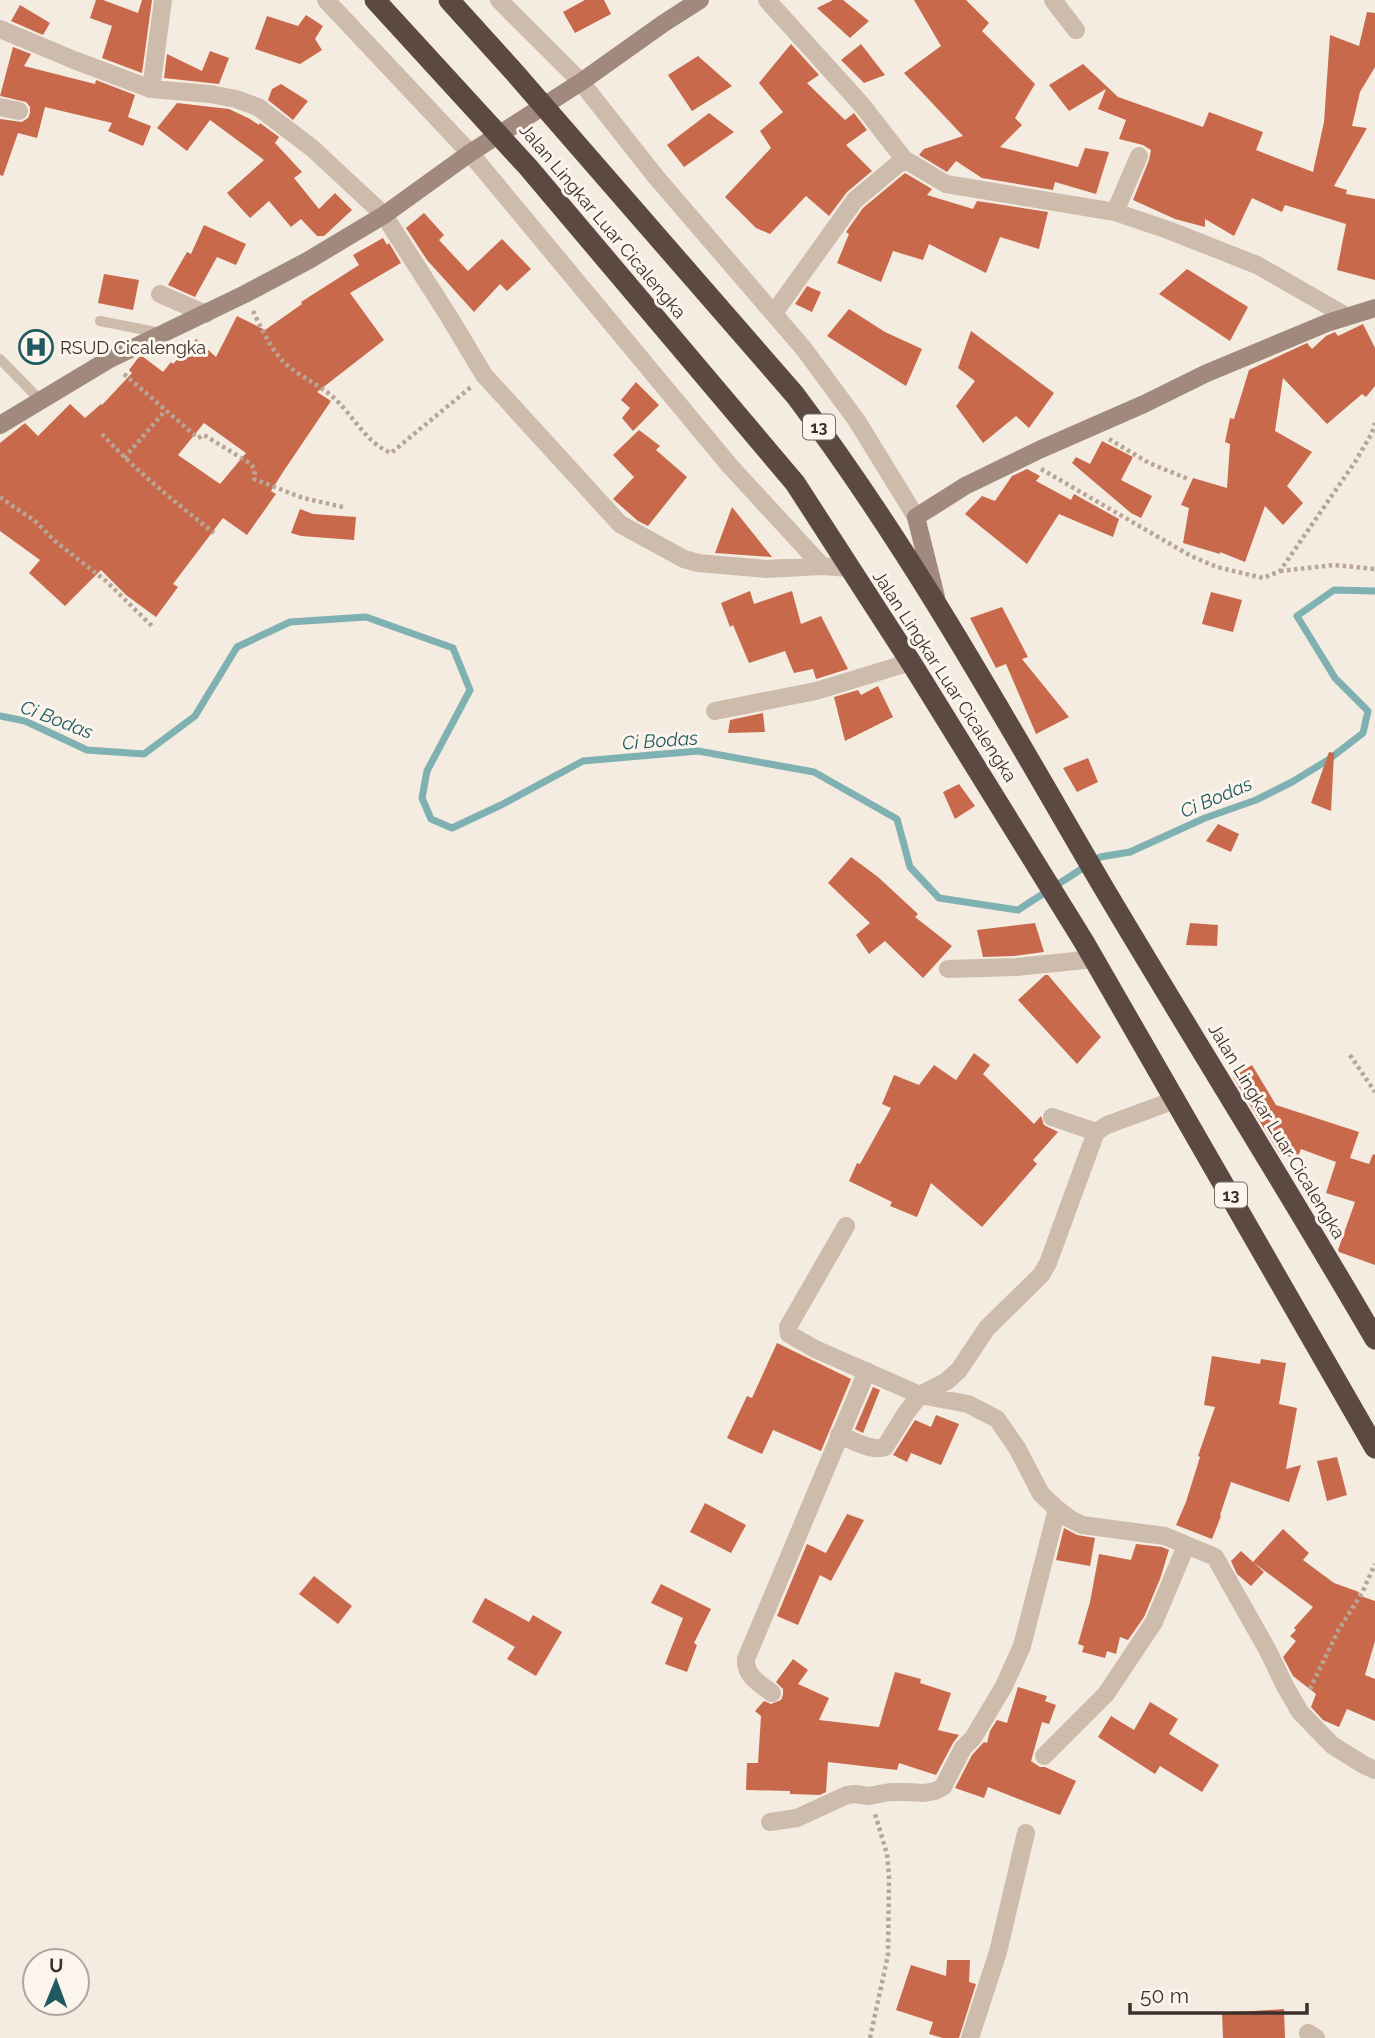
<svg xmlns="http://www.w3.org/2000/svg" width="1375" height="2038" font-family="Raleway,sans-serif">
<rect width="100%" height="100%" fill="#f4ebe1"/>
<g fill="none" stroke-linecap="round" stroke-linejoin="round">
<path stroke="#7fb0b2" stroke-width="7" d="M0,716l25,5 62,29 57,4 51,-38 42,-69 53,-25 76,-5 87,31 17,42 -43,81 -5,27 9,21 21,9 49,-23 82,-44 115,-10 116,21 83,47 13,48 29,31 79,12 82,-53 30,-5 75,-34 51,-18 36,-18 36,-22 35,-27 5,-22 -33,-33 -38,-62 37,-26 41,1"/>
</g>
<path fill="#c8694b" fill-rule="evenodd" d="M96,0h7l35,13 4,-13h10l-10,73 -40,-15 10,-32 -22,-8z
M585,0h19l7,14 -36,19 -12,-21z
M833,0h10l26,21 -19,17 -33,-30z
M914,0h52l23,23 -7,8 53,53 -20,34 7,7 -22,22 78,20 7,-19 24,4 -13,42 -41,-12 -2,8 -71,-12 -26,-17 -9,11 -28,-17 5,-6 39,-13 -59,-63 37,-27z
M20,5l30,18 -7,12 -32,-14z
M1367,12l8,1v54l-15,25 -8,34 15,2 -33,58 13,4 -1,4 29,5v81l-38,-10 9,-46 -61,-19 -3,7 -30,-14 -18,38 -29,-17v8l-30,-8 -42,-19 16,-40 2,-10 -8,-5 -24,-6 7,-19 -28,-11 8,-20 -37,22 -20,-26 34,-21 35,33 85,30 6,-15 54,20 -7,18 57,22 11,-50 6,-87 29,11z
M306,15l17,11 -8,13 7,11 -22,14 -45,-15 12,-33 31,10z
M791,44l28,31 -12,8 38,37 9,-7 13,17 -21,15 26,26 -25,21 -18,24 -23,-20 -36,38 -14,-6 -31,-31 46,-49 -11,-17 23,-19 -24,-29z
M861,44l24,31 -21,8 -23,-23z
M13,47l18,7 -7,12 71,18 1,-4 39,15 -7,22 23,9 -8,20 -35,-15 4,-8 -67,-16 -8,31 -19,-5 -15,43 -3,-1v-56l22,3 6,-4 2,-5v-6l-4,-5 -26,-6z
M210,51l19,7 -10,26 -55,-6 3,-24 35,17z
M698,56l34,30 -40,25 -24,-36z
M281,84l27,17 -15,19 -25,-20 4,-11z
M177,103l52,6 21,10 9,6 1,-2 19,14 -4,6 27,29 -8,6 25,31 16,-16 17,17 -28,26h-7l-16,-17 -10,8 -22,-26 -19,17 -23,-25 37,-33 -54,-40 -23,31 -30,-23z
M709,113l25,19 -50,35 -17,-22z
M905,173l27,16 -5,6 46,14 4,-8 71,11 -9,37 -39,-12 -14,36 -57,-29 -6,16 -30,-9 -12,31 -44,-19 12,-29 -3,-2 17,-24z
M424,213l20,22 -5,5 29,31 34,-32 29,30 -24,22 -7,-7 -26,28 -47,-52 -21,-32z
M204,225l42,19 -10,21 -19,-8 -22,40 -27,-12 19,-33 4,2z
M383,238l4,7 2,-2 12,20 -51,30 34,47 -67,52 14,9 -48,71 -12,19 5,3 -29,41 -24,-17 -50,66 5,3 -22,30 -30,-22 -25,-25 -36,36 -36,-33 11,-13 -40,-29v-88l25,-20 13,13 32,-32 15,14 16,-14 1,1 30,-32 -3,-3 9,-12 4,-2 21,16 8,-10 2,2 23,-25 20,18 21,-41 28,14 37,-26 -1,-2 58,-37 -6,-10zM204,423l42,30 -26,31 -42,-29z
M1187,269l61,38 -18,34 -71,-47z
M104,274l35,6 -6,30 -35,-7z
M807,286l14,6 -9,20 -17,-8z
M849,309l36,23 37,17 -16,37 -79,-50z
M1363,324l12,24v38l-9,11 -4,-3 -35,30 -44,-46 -8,53 37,21 -25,34 16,17 -20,22 -18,-19 -20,56 -25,-10v2l-37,-11 6,-35 -8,-3 12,-27 34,10 3,-44 -5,-2 5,-24 4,1 15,-49 58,-27 5,6 14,-13 9,-4 3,4z
M971,331l83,62 -25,35 -13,-12 -33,27 -27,-37 19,-25 -17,-13z
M636,382l23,23 -26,26 -11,-13 8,-10 -9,-8z
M639,430l21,16 -4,4 31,27 -39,49 -10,-5 -25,-22 21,-22 -21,-22z
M1102,441l31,16 -12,23 31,16 -11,22 -10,-5 -59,-50 4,-6 14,7z
M1027,469l13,7 -4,5 35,19 3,-6 45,25 -6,18 -54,-23 -32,50 -62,-50 17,-18 13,5 17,-25z
M732,507l40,50 -57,-4z
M300,509l13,5 43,3 -2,23 -53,-4 -10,-3z
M750,591l4,13 38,-13 9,33 20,-8 27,53 -32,10 -3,-10 -19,4 -9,-22 -36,12 -16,-38 -3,2 -9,-24z
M1211,592l31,8 -9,32 -31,-8z
M1002,607l26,50 -6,2 47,58 -33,17 -30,-70 -10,4 -26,-50z
M878,686l15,31 -48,24 -11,-44 24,-7 3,5z
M763,713l2,19 -37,1 2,-13z
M1329,752l5,1 -3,58 -20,-8z
M1088,758l10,24 -21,10 -14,-24z
M959,784l16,22 -20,13 -12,-27z
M1218,824l21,10 -8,18 -25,-11z
M851,857l27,20 40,37 -3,3 37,29 -29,32 -38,-37 -16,13 -13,-19 14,-12 -42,-40z
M1035,923l9,29 -29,4 -32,1 -6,-27z
M1190,923l28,2 -1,21 -31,-1z
M1045,975h3l53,62 -24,27 -59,-64z
M974,1053l16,12 -7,9 51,50 7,-8 3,9 14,7 -25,28 4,4 -55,63 -51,-44 -14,34 -27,-11 2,-4 -43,-21 8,-18 3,1 31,-56 -9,-4 12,-29 25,10 15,-20 22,15z
M1252,1065l24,40 83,27 -9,26 19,6 4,-10 2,1v110l-36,-13 -1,-2 17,-48 -29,-9 10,-31 -35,-13 -4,10 -18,-6 -46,-76z
M777,1343l74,36 -30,72 -48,-21 -11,24 -35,-16 20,-42 5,2z
M1212,1356l48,8 1,-5 25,4 -7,41 18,4 -11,61 15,-4 -12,37 -58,-20 -11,33 1,1 -9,23 -36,-14 10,-23 14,-45 -2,-1 17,-49 -11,-2z
M873,1387l7,3 -17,43 -8,-4z
M936,1415l23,9 -18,41 -30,-12 -4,9 -14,-7 22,-35 16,7z
M1337,1457l10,38 -20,6 -10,-40z
M705,1503l41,22 -15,28 -41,-21z
M847,1514l17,6 -33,61 -11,-6 -22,50 -21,-9 30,-72 19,9z
M1064,1528l13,7 18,3 -5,28 -34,-6z
M1283,1529l26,24 -6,7 31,23 25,9 -1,3 17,6v40l-10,34 10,4v42l-28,-12 -8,18 -16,-7 -12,-13 5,-13 -23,-18 -10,-19 13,-16 -6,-5 6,-6 -2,-2 19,-21 -60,-45 11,10 -13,14 -14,-12 -6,-13 10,-10 12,11z
M1136,1544l26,3 7,3 -9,29 -16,38 -16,23 -8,-3 -4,17 -9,-3 -2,7 -23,-6 2,-6 -6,-2 12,-42 9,-48 32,6z
M314,1576l38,30 -14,18 -39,-30z
M661,1584l50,25 -17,34 3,2 -10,27 -22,-8 18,-46 -32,-15z
M485,1598l44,24 4,-7 29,17 -26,44 -29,-17 8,-12 -43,-25z
M793,1659l15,11 -10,14 31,14 -10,22 60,7 16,-55 26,7 -1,4 31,10 -13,37 21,5 -6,8 -17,32 -37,-12 -2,7 -69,-8 -2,30 -6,3 -30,-1v-3l-44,-1 1,-27h11l3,-47 -6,-5 9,-10 7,3 10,-4 2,-5v-6l-7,-7z
M1018,1687l29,9 -2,5 11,4 -7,19 -7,-2 -11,39 9,6h5l31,14 -16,34 -72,-28 -4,11 -29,-10 17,-33 12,-13 3,1 3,-12 7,-11 10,3z
M1150,1702l28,17 -9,15 50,31 -17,27 -42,-26 -5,8 -57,-37 13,-21 23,14z
M947,1960h23l-1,22 7,2 -17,54h-16l-14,-4 4,-12 -37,-12 15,-45 35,11z
M1284,2009l1,29h-62l-1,-25z"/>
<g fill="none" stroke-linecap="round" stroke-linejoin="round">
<path stroke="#b9a596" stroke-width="4.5" stroke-dasharray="3.5 3.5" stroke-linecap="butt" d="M253,311c7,15 16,34 27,47 14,16 37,25 53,39 20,18 33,46 58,56l80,-66
M124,374l74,64 6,-3 47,29 4,6 -1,9 49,19 40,9
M102,434c34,37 73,68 112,99
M1109,439l40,24 39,16
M124,458l41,-47
M1041,469l150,87 26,11 46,11 17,-7 75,-109 17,-29 3,-10
M0,497l14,10 20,13 22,22 50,39 47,46
M1280,571l54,-6 41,4
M1350,1055l25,37
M1310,1689l28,-58 24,-38 13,-29
M870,2038l18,-83 1,-79 -2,-22 -12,-40"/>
<path stroke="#cdbbac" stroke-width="10" d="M100,321l61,12
M0,359l41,42"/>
<path stroke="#cdbbac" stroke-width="18" d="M326,0l144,153 260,313 92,100 27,2
M499,0l82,82 75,95 148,172 53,72 59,96
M767,0l94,104 43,55 42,25 169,28 53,18 89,35 89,51
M1053,0l23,30
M0,29l74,31 77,29 59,5 26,5 22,8 54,41 72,67 64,100 36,60 136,149 64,35 14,4 68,6 56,-3
M151,89l12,-89
M0,107l19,4
M1115,212l24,-56
M160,294l46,20
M774,313l81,-113 49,-41
M715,711l101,-20 95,-29
M948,969l68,-2 78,-8
M1052,1117l44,15 11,-7 68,-25
M846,1226l-58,101 1,7 26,15 105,46 48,9 29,15 20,29 24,46 16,15 13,10 12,6 83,11 50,21 52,92 18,37 15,26 32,33 32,20 11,5
M839,1435c14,5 32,17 46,12l21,-34 14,-18 27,-14 12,-11 28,-42 54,-53 7,-12 48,-131
M772,1693c-13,-10 -27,-17 -26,-34l121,-288
M1044,1756l62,-62 48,-72 32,-76
M770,1822l27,-4 50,-23 8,-1 14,2 21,-4h17l17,1 11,-2 8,-4 20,-39 10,-10 31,-52 18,-40 35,-137
M1308,2033l8,5
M970,2038l28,-86 28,-119"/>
<path stroke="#a18a7d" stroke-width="18" d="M0,425l108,-65 137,-66 64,-34 75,-45 86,-62 111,-71 83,-59 36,-23
M936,597l-20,-80 49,-31 74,-36 105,-46 63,-31 120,-50 48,-15"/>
<path stroke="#5c4a42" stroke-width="21" d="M375,0l153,167 267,316 117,181 172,278 291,506
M449,0l66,73 280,322c116,154 210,324 307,490 90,152 184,301 273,454"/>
</g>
<defs>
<g id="hospital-ring" transform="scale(1.75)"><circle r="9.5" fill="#fbf5ee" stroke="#1f5a5e" stroke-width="1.5"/><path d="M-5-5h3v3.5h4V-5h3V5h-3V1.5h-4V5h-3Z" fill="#1f5a5e"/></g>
</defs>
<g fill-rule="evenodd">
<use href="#hospital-ring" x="36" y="347"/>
</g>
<g text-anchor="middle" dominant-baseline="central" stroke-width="6" stroke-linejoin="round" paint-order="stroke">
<g fill="#fbf5ee" stroke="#756b66" stroke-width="2">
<rect x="803" y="414.5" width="32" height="25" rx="5"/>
<rect x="1215" y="1182.5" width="32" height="25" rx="5"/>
</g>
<g font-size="16" font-weight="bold" fill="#3b302b">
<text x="819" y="427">13</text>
<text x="1231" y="1195">13</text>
</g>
<g font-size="18" fill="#3b302b" stroke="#fbf5ee">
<text transform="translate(603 221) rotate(50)">Jalan Lingkar Luar Cicalengka</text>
<text transform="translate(945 676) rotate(57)">Jalan Lingkar Luar Cicalengka</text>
<text transform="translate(1277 1131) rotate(59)">Jalan Lingkar Luar Cicalengka</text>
</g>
<g font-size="18" fill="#3b302b" stroke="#fbf5ee" text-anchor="start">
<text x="60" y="347">RSUD Cicalengka</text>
</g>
<g font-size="19" font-style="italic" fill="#1f5a5e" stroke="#fbf5ee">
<text transform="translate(57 719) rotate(21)">Ci Bodas</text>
<text transform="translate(660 740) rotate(-4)">Ci Bodas</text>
<text transform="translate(1216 797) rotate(-23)">Ci Bodas</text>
</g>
</g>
<g transform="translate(56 1982) rotate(1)"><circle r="33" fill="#fbf5ee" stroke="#aea6a0" stroke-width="2"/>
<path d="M0-5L12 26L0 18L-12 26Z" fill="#1f5a5e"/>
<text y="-10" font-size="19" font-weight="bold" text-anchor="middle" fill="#3b302b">U</text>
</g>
<path d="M1130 2003v10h177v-10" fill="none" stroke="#3b302b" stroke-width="3.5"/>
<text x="1140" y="2003" font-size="21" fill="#3b302b" stroke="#fbf5ee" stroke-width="5" paint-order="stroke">50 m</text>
</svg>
